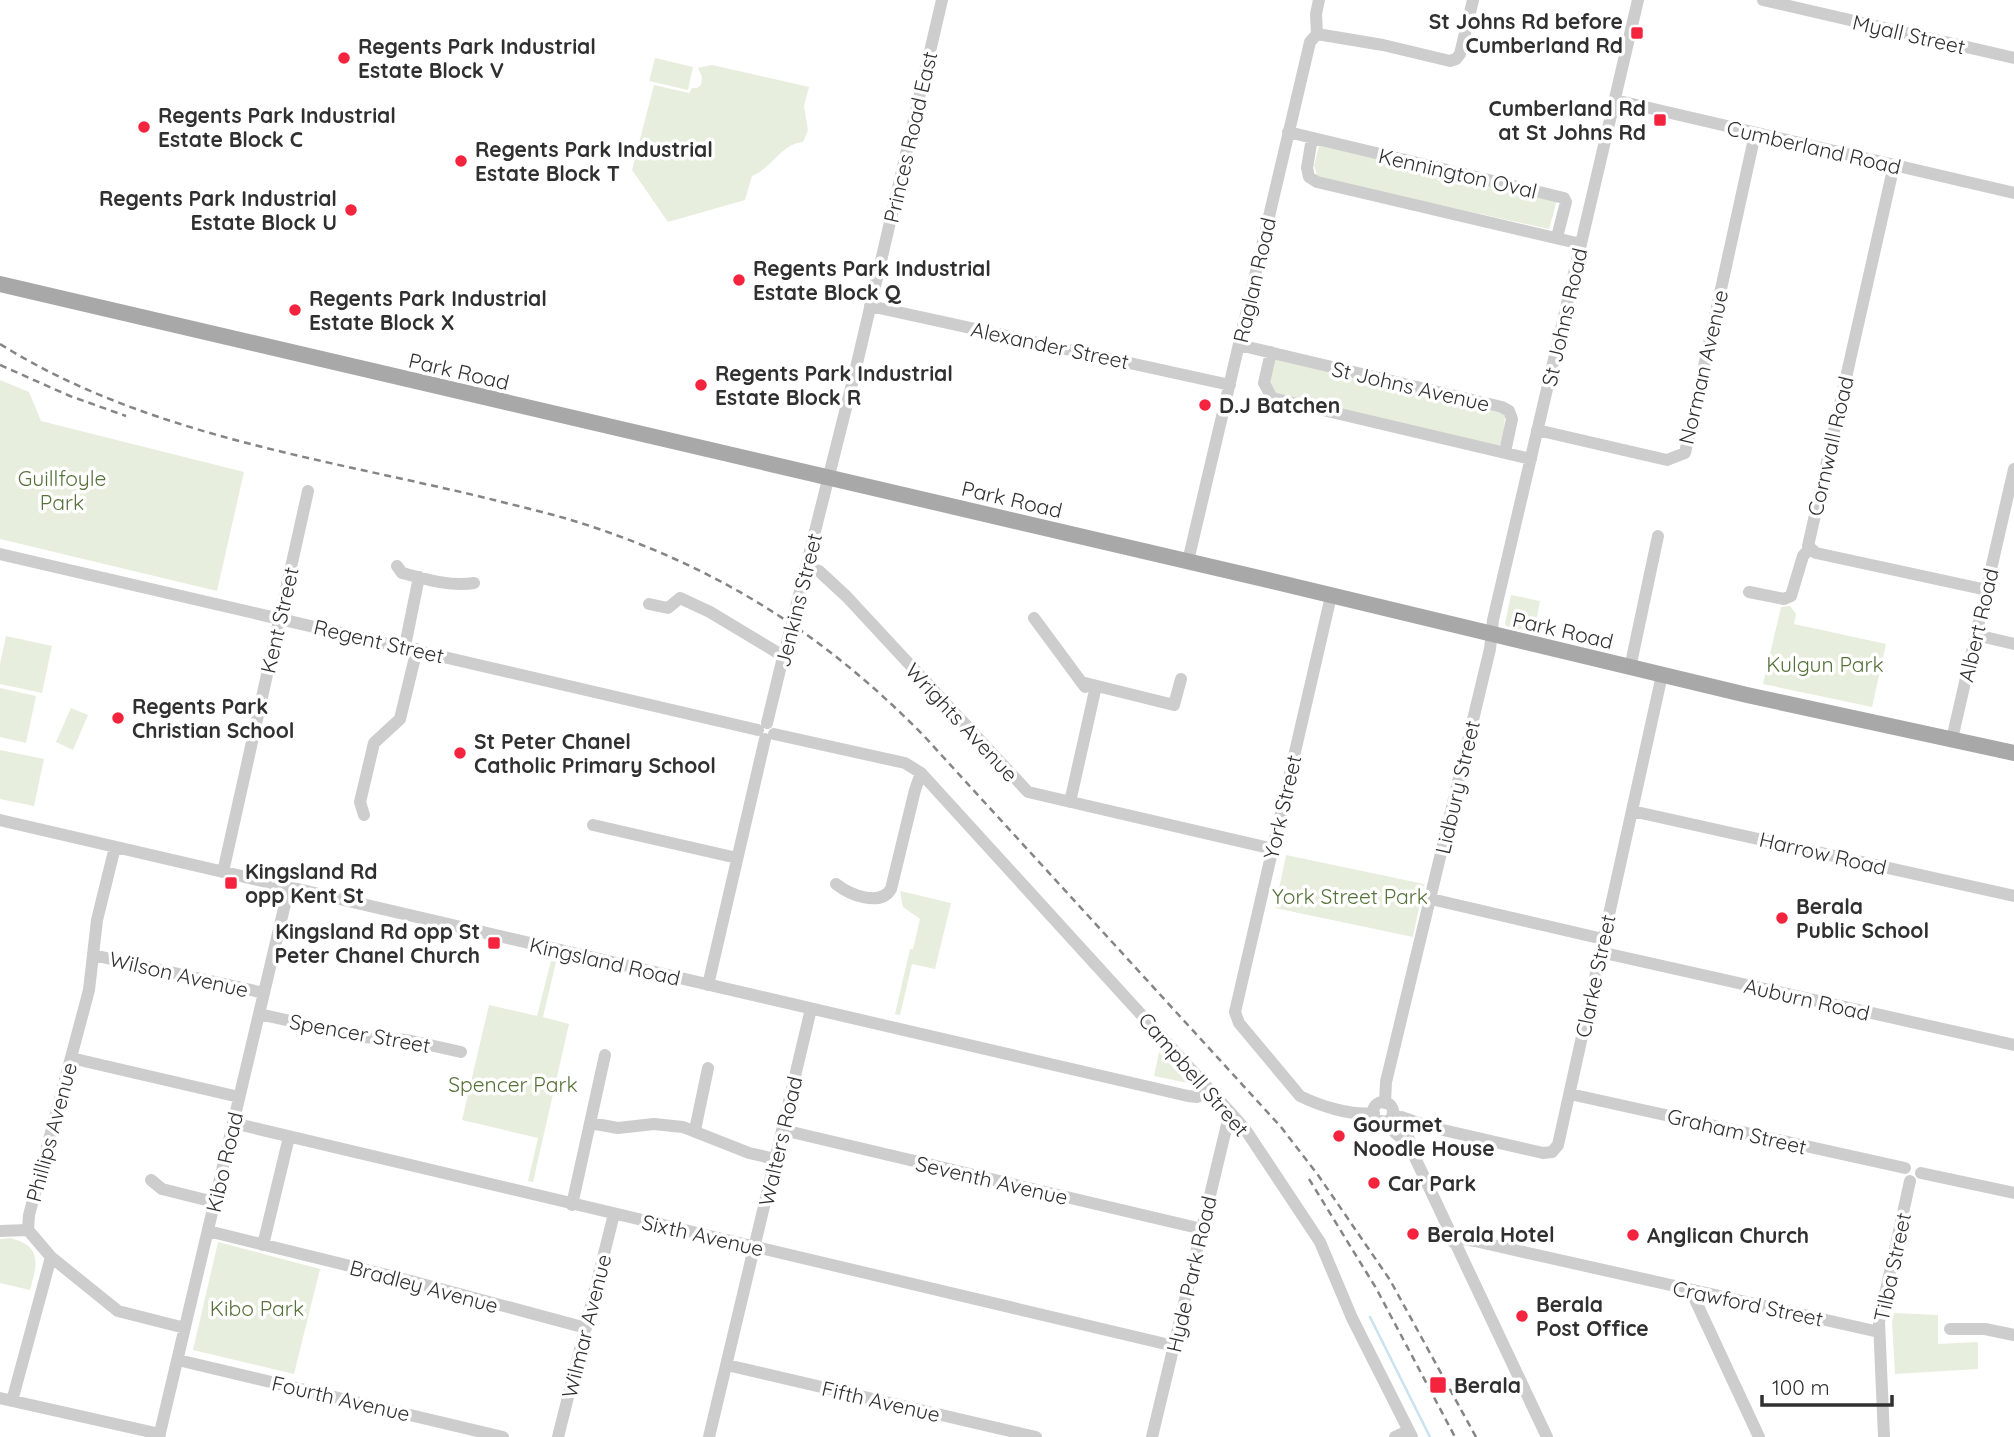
<svg xmlns="http://www.w3.org/2000/svg" width="2014" height="1437" font-family="Quicksand,sans-serif">
<rect width="100%" height="100%" fill="#fff"/>
<path fill="#e7eedd" d="M655,58l38,9 -5,23 -39,-9z
M712,65l97,22 -5,19 4,24 -5,12c-22,2 -32,27 -51,34l-7,24 -77,22 -36,-52 22,-85 35,8 3,-5h5l4,-3 1,-8 -4,-9z
M1323,144l234,56 -8,29 -231,-51 -4,-12 5,-20z
M1274,359l227,54 4,2 -2,27 -5,4 -222,-52 -7,-13z
M0,380l29,12 12,29 203,51 -27,119 -217,-52z
M1511,595l29,6 -6,31 -28,-6 -1,-3z
M1790,606l6,8 -2,10 92,20 -14,63 -109,-23 18,-77z
M6,636l46,10 -10,47 -42,-9v-20z
M0,688l36,8 -10,47 -26,-6z
M71,708l17,7 -15,35 -17,-8z
M0,750l44,9 -10,47 -34,-7z
M1286,855l138,29 -11,53 -138,-29z
M900,891l51,12 -16,66 -23,-5 -12,51 -5,-1 15,-65h3l7,-30 -17,-12z
M551,961l5,1 -13,55 26,7 -36,158 -5,-1 10,-43 -76,-18 27,-115 48,11z
M1159,1052l29,31 -34,-7z
M10,1238c33,8 27,26 20,52l-30,-7v-44z
M218,1242l102,27 -26,105 -101,-24z
M1894,1313l44,2v29l40,-2v27l-83,5 -3,-52z"/>
<g fill="none" stroke-linecap="round" stroke-linejoin="round">
<path stroke="#c8e2f0" stroke-width="2.5" d="M1370,1317l60,120"/>
<path stroke="#cdcdcd" stroke-width="12" d="M1763,0l251,58
M1317,34l66,11 67,16 6,-2 4,-5 13,-54
M1615,100l399,93
M1288,132l276,66 2,4 -9,35
M1312,138l-5,30 2,9 8,5 264,62
M1894,165l-86,381 8,7 171,37
M870,306l360,79
M1239,345l263,62 7,4 3,8 -7,33
M1271,352l-7,31 8,15 259,61
M1537,430l130,30 18,-7 70,-319
M0,554l758,176
M1188,561l122,-519 7,-8 -1,-20 3,-14
M397,566l5,7c23,6 48,14 72,10
M806,567l13,4 28,26 181,195 245,57
M1749,592l35,7 7,-3 12,-40 6,-7
M1331,596l-96,416 4,11 61,73c20,10 51,20 74,17
M797,603l58,-231 87,-372
M649,604l19,4 12,-10 30,14 73,44
M1034,618l51,69
M1976,635l38,9
M405,646l14,-69
M1630,668l28,-132
M1081,682l93,23 7,-26
M767,723l18,-74
M774,734l131,29 16,10 309,339 15,17 75,113 32,76 60,119
M1952,739l62,-270
M1070,802l26,-116
M1632,811l382,85
M364,815l-4,-13 14,-59 26,-24 17,-70
M0,820l1188,276 9,1 13,-8
M593,825l144,33
M115,847l-18,73 -8,70 -60,225 -1,15 23,27 67,54 67,17
M223,872l85,-381
M836,884c14,11 44,23 55,5l24,-99 6,-17
M1431,899l172,40
M1600,952l414,93
M93,955l171,38
M708,985l57,-246
M259,1014l103,23 45,3 54,12
M71,1058l168,39
M1570,1094l335,74
M1373 1112a10 10 0 1 1 20 0a10 10 0 1 1-20 0Z
M1385,1103l1,-21 104,-433 3,-29 145,-620
M1393,1114c11,5 16,18 16,31l138,292
M1401,1117l29,10 113,26 9,-1 6,-7 104,-470
M1382,1121l27,24
M233,1123l941,223
M590,1123l28,5 36,-4 29,3 66,26 26,6
M695,1130l13,-62
M783,1130l419,99
M1921,1173l93,20
M151,1180l11,9 52,13
M572,1205l33,-150
M0,1231l28,-1
M208,1231l203,50 175,47
M1453,1242l12,-3 10,2 404,91
M263,1245l26,-108
M1691,1291l68,146
M1950,1329h35l29,6
M178,1360l325,77
M727,1365l309,72
M0,1398l160,36
M12,1401l39,-144
M159,1437l130,-550
M558,1437l56,-223
M709,1437l102,-428
M1152,1437l78,-325
M1395,1437l13,-6
M1884,1437l-5,-115 31,-141"/>
<path stroke="#a8a8a8" stroke-width="16" d="M0,284l1272,297 475,114 267,58"/>
<path stroke="#858585" stroke-width="2.5" stroke-dasharray="7 5" stroke-linecap="butt" d="M0,344c146,91 321,114 486,154 35,9 72,17 107,29 131,44 234,110 331,209l357,391 37,48 72,105 86,157
M0,365l70,31 56,20
M1309,1179l67,109 79,149"/>
<path stroke="#cdcdcd" stroke-width="12" d="M787,642l10,-39"/>
</g>
<g fill="#f5243e" stroke="#fff" stroke-width="2.5">
<rect x="1630" y="26" width="14" height="14" rx="3.5"/>
<circle cx="344" cy="58" r="7"/>
<rect x="1653" y="113" width="14" height="14" rx="3.5"/>
<circle cx="144" cy="127" r="7"/>
<circle cx="461" cy="161" r="7"/>
<circle cx="351" cy="210" r="7"/>
<circle cx="739" cy="280" r="7"/>
<circle cx="295" cy="310" r="7"/>
<circle cx="701" cy="385" r="7"/>
<circle cx="1205" cy="405" r="7"/>
<circle cx="118" cy="718" r="7"/>
<circle cx="460" cy="753" r="7"/>
<rect x="224" y="876" width="14" height="14" rx="3.5"/>
<circle cx="1782" cy="918" r="7"/>
<rect x="487" y="936" width="14" height="14" rx="3.5"/>
<circle cx="1339" cy="1136" r="7"/>
<circle cx="1374" cy="1183" r="7"/>
<circle cx="1413" cy="1234" r="7"/>
<circle cx="1633" cy="1235" r="7"/>
<circle cx="1522" cy="1316" r="7"/>
<rect x="1429" y="1376" width="18" height="18" rx="3.5"/>
</g>
<g text-anchor="middle" dominant-baseline="central" stroke-width="7" stroke-linejoin="round" paint-order="stroke">
<g font-size="21" font-weight="bold" fill="#303030" stroke="#fff" text-anchor="start">
<text x="1623" y="21" text-anchor="end">St Johns Rd before<tspan x="1623" dy="24">Cumberland Rd</tspan></text>
<text x="358" y="46">Regents Park Industrial<tspan x="358" dy="24">Estate Block V</tspan></text>
<text x="1646" y="108" text-anchor="end">Cumberland Rd<tspan x="1646" dy="24">at St Johns Rd</tspan></text>
<text x="158" y="115">Regents Park Industrial<tspan x="158" dy="24">Estate Block C</tspan></text>
<text x="475" y="149">Regents Park Industrial<tspan x="475" dy="24">Estate Block T</tspan></text>
<text x="337" y="198" text-anchor="end">Regents Park Industrial<tspan x="337" dy="24">Estate Block U</tspan></text>
<text x="753" y="268">Regents Park Industrial<tspan x="753" dy="24">Estate Block Q</tspan></text>
<text x="309" y="298">Regents Park Industrial<tspan x="309" dy="24">Estate Block X</tspan></text>
<text x="715" y="373">Regents Park Industrial<tspan x="715" dy="24">Estate Block R</tspan></text>
<text x="1219" y="405">D.J Batchen</text>
<text x="132" y="706">Regents Park<tspan x="132" dy="24">Christian School</tspan></text>
<text x="474" y="741">St Peter Chanel<tspan x="474" dy="24">Catholic Primary School</tspan></text>
<text x="245" y="871">Kingsland Rd<tspan x="245" dy="24">opp Kent St</tspan></text>
<text x="1796" y="906">Berala<tspan x="1796" dy="24">Public School</tspan></text>
<text x="480" y="931" text-anchor="end">Kingsland Rd opp St<tspan x="480" dy="24">Peter Chanel Church</tspan></text>
<text x="1353" y="1124">Gourmet<tspan x="1353" dy="24">Noodle House</tspan></text>
<text x="1388" y="1183">Car Park</text>
<text x="1427" y="1234">Berala Hotel</text>
<text x="1647" y="1235">Anglican Church</text>
<text x="1536" y="1304">Berala<tspan x="1536" dy="24">Post Office</tspan></text>
<text x="1454" y="1385">Berala</text>
</g>
<g font-size="21" fill="#303030" stroke="#fff">
<text transform="translate(1909 34) rotate(13)">Myall Street</text>
<text transform="translate(910 137) rotate(-77)">Princes Road East</text>
<text transform="translate(1814 147) rotate(13)">Cumberland Road</text>
<text transform="translate(1458 173) rotate(13)">Kennington Oval</text>
<text transform="translate(1254 280) rotate(-77)">Raglan Road</text>
<text transform="translate(1564 317) rotate(-77)">St Johns Road</text>
<text transform="translate(1050 345) rotate(12)">Alexander Street</text>
<text transform="translate(1703 367) rotate(-77)">Norman Avenue</text>
<text transform="translate(459 371) rotate(13)">Park Road</text>
<text transform="translate(1411 386) rotate(13)">St Johns Avenue</text>
<text transform="translate(1830 446) rotate(-77)">Cornwall Road</text>
<text transform="translate(1012 499) rotate(13)">Park Road</text>
<text transform="translate(798 600) rotate(-76)">Jenkins Street</text>
<text transform="translate(279 620) rotate(-77)">Kent Street</text>
<text transform="translate(1978 625) rotate(-77)">Albert Road</text>
<text transform="translate(1563 630) rotate(13)">Park Road</text>
<text transform="translate(379 641) rotate(13)">Regent Street</text>
<text transform="translate(962 722) rotate(47)">Wrights Avenue</text>
<text transform="translate(1457 787) rotate(-77)">Lidbury Street</text>
<text transform="translate(1282 807) rotate(-77)">York Street</text>
<text transform="translate(1823 853) rotate(13)">Harrow Road</text>
<text transform="translate(605 961) rotate(13)">Kingsland Road</text>
<text transform="translate(179 974) rotate(13)">Wilson Avenue</text>
<text transform="translate(1595 976) rotate(-78)">Clarke Street</text>
<text transform="translate(1807 999) rotate(13)">Auburn Road</text>
<text transform="translate(360 1033) rotate(10)">Spencer Street</text>
<text transform="translate(1194 1074) rotate(49)">Campbell Street</text>
<text transform="translate(1737 1131) rotate(13)">Graham Street</text>
<text transform="translate(51 1132) rotate(-75)">Phillips Avenue</text>
<text transform="translate(780 1141) rotate(-77)">Walters Road</text>
<text transform="translate(224 1162) rotate(-77)">Kibo Road</text>
<text transform="translate(992 1180) rotate(13)">Seventh Avenue</text>
<text transform="translate(703 1235) rotate(13)">Sixth Avenue</text>
<text transform="translate(1892 1267) rotate(-78)">Tilba Street</text>
<text transform="translate(1191 1274) rotate(-77)">Hyde Park Road</text>
<text transform="translate(424 1286) rotate(15)">Bradley Avenue</text>
<text transform="translate(1748 1303) rotate(12)">Crawford Street</text>
<text transform="translate(586 1326) rotate(-76)">Wilmar Avenue</text>
<text transform="translate(341 1398) rotate(13)">Fourth Avenue</text>
<text transform="translate(881 1401) rotate(13)">Fifth Avenue</text>
</g>
<g font-size="21" fill="#567139" stroke="#fff">
<text x="62" y="478">Guillfoyle<tspan x="62" dy="24">Park</tspan></text>
<text x="1825" y="664">Kulgun Park</text>
<text x="1350" y="896">York Street Park</text>
<text x="513" y="1084">Spencer Park</text>
<text x="257" y="1308">Kibo Park</text>
</g>
</g>
<path d="M1762 1395v10h130v-10" fill="none" stroke="#303030" stroke-width="3.5"/>
<text x="1772" y="1395" font-size="21" fill="#303030" stroke="#ffffff" stroke-width="5" paint-order="stroke">100 m</text>
</svg>
